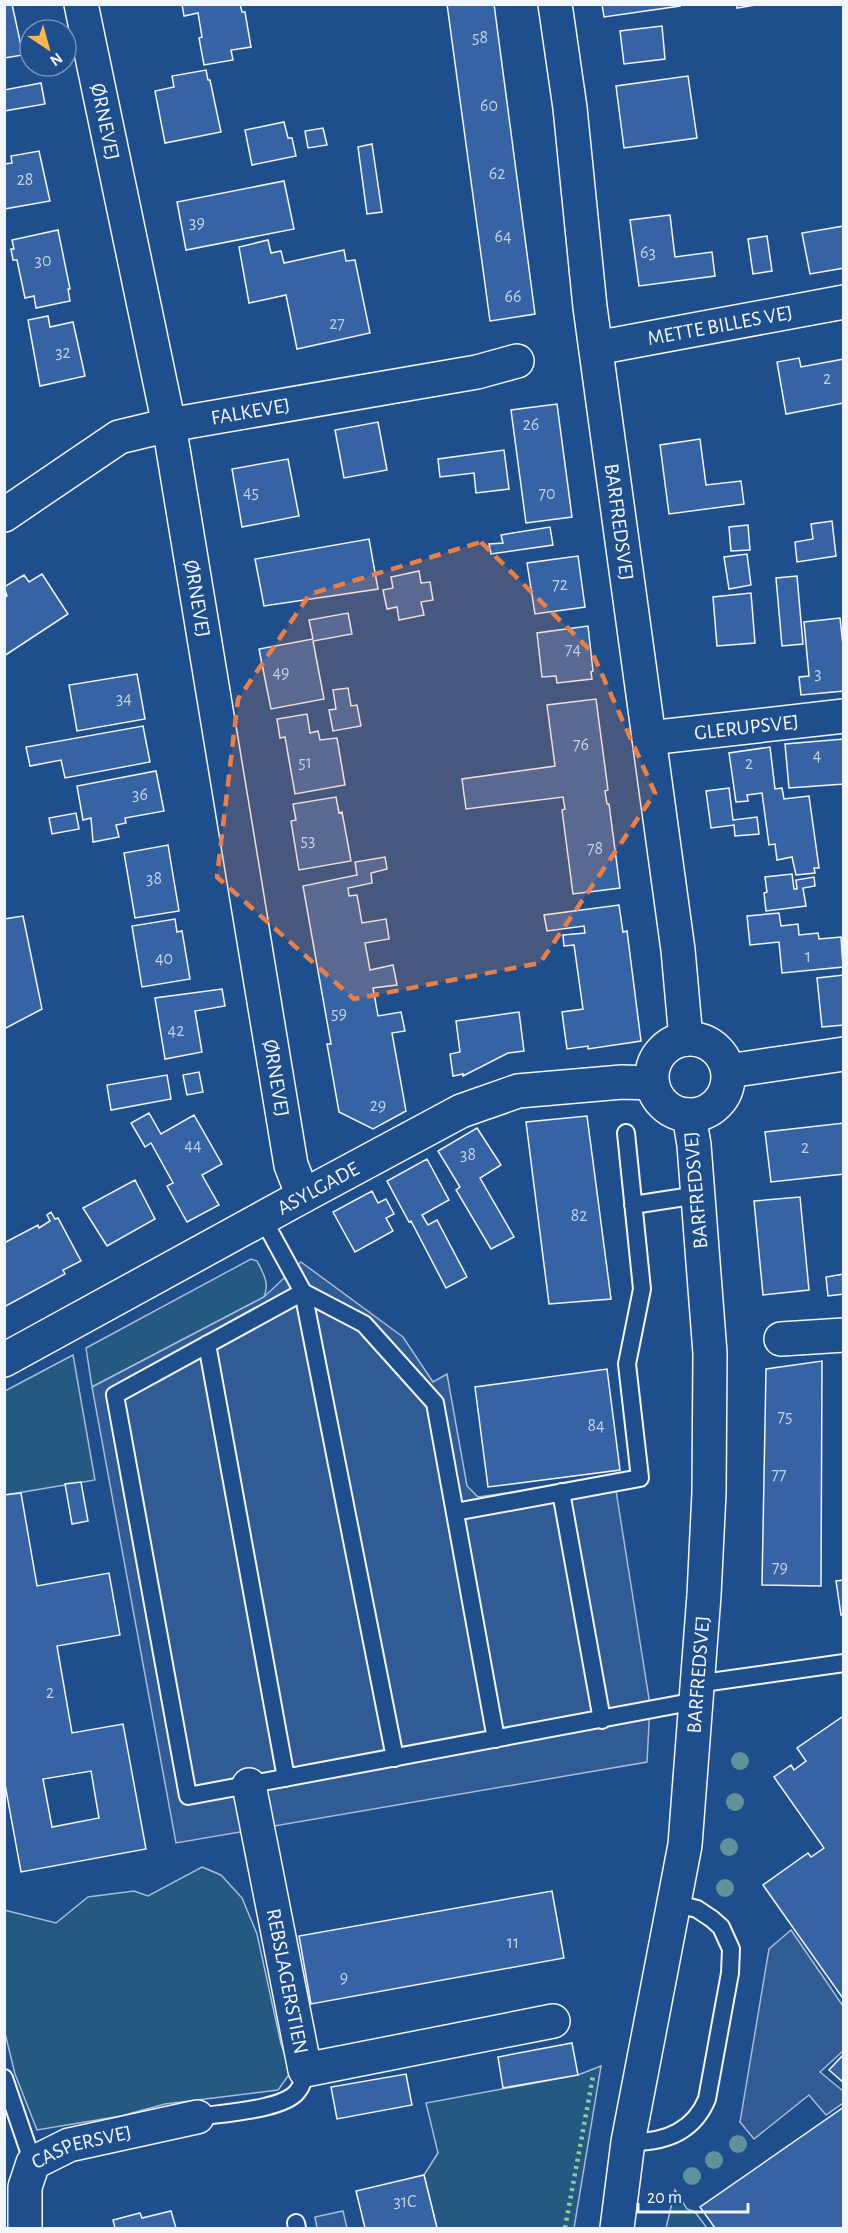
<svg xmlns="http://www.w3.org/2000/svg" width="848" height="2233" font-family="'Alegreya Sans',sans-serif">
<rect width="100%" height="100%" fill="#1f4e8c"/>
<path fill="#245a82" stroke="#a8bbd7" stroke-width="1.5" d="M251,1259l6,2c6,12 13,22 7,36l-172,90 -6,-39z
M73,1355l22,125 -90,15v-104z
M202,1867l19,8 21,23 15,36 24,110 10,28 -13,18 -113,14 -44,12 -84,14 -22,-56 -10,-41 -1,-123 52,13 32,-26 46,-6 14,5z
M601,2066l-27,162h-137l-13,-53 14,-22 -12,-50 152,-28z
M675,2190l12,19 8,3 12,16h-41z"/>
<path fill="#305b95" stroke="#a8bbd7" stroke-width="1.5" d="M301,1262l102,75 30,45 14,-8 20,112 11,11 136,-19 36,227 -3,57 -471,81 -84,-456 172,-90z
M791,1930l52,76v45l-23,21 23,19v12l-17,12 -17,-20 -55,44 -14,-17 29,-173z
M343,2211l4,17h-30l-2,-11z"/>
<path fill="#3563a3" stroke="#f2f6ff" stroke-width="1.5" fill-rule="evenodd" d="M12,4l11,51 -19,3v-53z
M182,4h58l2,8h3l6,35 -20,3 2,10 -29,5 -5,-27 3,-1 -4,-24 -14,3z
M447,4h47l41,310 -45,7z
M602,4h78v2l-76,11z
M737,4h24l-24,4z
M662,26l3,33 -41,5 -4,-33z
M206,70l2,10h2l11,52 -56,11 -10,-52 19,-4 -2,-11z
M688,76l9,62 -73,10 -8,-62z
M41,83l4,21 -41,7v-21z
M284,122l4,16h4l4,18 -44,9 -7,-35z
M323,128l4,17 -19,3 -3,-17z
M372,144l10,68 -15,2 -9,-67z
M39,151l11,50 -46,8v-45l8,-1 -1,-7z
M284,181l10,48 -108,21 -9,-48z
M670,215l5,42 37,-5 3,24 -76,10 -9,-66z
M844,226v42l-34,6 -8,-41z
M58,230l12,59h-2l2,12 -34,7 -2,-12 -9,2 -8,-38h-4l-2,-11h3l-2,-9z
M767,236l5,35 -19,3 -5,-35z
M268,240l3,13 10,-2 3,12 60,-13 2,11 9,-1 15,73 -73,16 -11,-54 -37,8 -10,-56z
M48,316l2,11 23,-5 12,54 -45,10 -12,-66z
M799,358l2,9 43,-8v44l-58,11 -9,-52z
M557,404l15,113 -46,6 -15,-113z
M378,422l9,48 -43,8 -9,-48z
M700,439l6,46 35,-4 3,23 -75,10 -9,-69z
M504,450l5,39 -33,4 -2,-20 -34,4 -2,-18z
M288,459l11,57 -57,11 -10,-58z
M832,521l4,35 -39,6 -2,-20 18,-3 -2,-15z
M748,525l2,25 -19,1 -2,-24z
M550,527l3,18 -62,9 -2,-10 14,-1 -2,-8z
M369,539l9,50 -114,17 -9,-47z
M747,554l4,31 -22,4 -5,-32z
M578,556l7,51 -50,7 -8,-51z
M419,571l2,12 9,-1 3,18 -12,2 3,13 -25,5 -2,-13 -10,2 -4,-19 10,-2 -2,-11z
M42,574l26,40 -64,42v-58l3,-2 -3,-9 20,-12 5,7z
M797,576l6,68 -21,2 -6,-68z
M751,593l4,50 -38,3 -4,-49z
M348,613l4,21 -39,7 11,58 -53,10 -12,-60 54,-10 -4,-19z
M840,618l4,37v36l-43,4 -2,-18 10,-1 -5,-54z
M588,626l5,45 -2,1 1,7 -35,4 -1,-7 -14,1 -5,-44z
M137,674l8,45 -68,12 -8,-46z
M348,688l3,18 6,-1 4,21 -28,5 -4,-21 7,-1 -3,-19z
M596,699l12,91 -3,1 2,13h2l11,84 -47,6 -11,-84 3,-1 -2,-12 -97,12 -4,-30 93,-13 -8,-61z
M307,714l3,19 8,-2 2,9 17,-2 8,47 -50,9 -10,-57 -5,1 -3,-19z
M143,726l7,36 -85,16 -4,-18 -31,6 -4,-19z
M844,739v45l-55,4 -4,-44z
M770,747l5,42 7,-1 2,11 25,-3 10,72h-5l1,5 -19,2 -4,-18 -15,3 -2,-16 -6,1 -7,-52 -15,2 1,6 -12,1 -7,-49z
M156,771l8,40 -39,7 1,5 -10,2 3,12 -26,5 -2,-24 -8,2 -6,-34z
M729,788l4,32 24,-3 2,17 -24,2 -1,-11 -23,3 -5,-37z
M336,797l3,16 3,-1 9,49 -52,9 -8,-49 5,-1 -3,-16z
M76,813l3,16 -27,5 -3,-16z
M168,845l11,66 -44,7 -11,-65z
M385,857l2,12 -16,4 1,10 -24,5 1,8 8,-1 5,28 24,-4 3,20 -24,4 5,27 23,-5 4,20 -24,3 5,28 23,-4 4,19 -13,2 14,78 -33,18 -34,-17 -12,-68h4l-28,-158 54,-11 -2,-13z
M792,874l2,15h3l-1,-9 18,-3 1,9 -12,2 3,18 -40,5 -2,-18 3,-1 -2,-15z
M619,905l4,27 4,-1 14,110 -53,8v-3l-21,3 -5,-37 21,-3 -9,-64 -10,1 -1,-11 22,-2 -1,-7 -37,5 -3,-16z
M779,913l2,13 17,-2 1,11 19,-2 1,6 22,-2 2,30 -61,6 -3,-31 -29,3 -3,-29z
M23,916l19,93 -38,20v-110z
M175,919l2,13 5,-1 8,48 -48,8 -10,-61z
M844,975v50l-22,2 -5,-49z
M222,989l3,17 -30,5 7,41 -37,7 -10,-61z
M519,1012l5,39 -16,2 -45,23v-2l-10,2 -3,-22 10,-2 -4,-31z
M199,1072l4,20 -16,3 -4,-20z
M167,1075l4,24 -60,11 -4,-25z
M149,1113l12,21 33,-19 28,49 -20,11 17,30 -32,17 -20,-36 6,-3 -22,-40 -6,4 -14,-24z
M587,1116l24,183 -62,5 -23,-182z
M844,1123v51l-73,8 -6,-50z
M477,1128l24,37 -21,13 34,59 -23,12 -35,-59 4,-3 -22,-36z
M427,1159l22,41 -27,15 6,10 9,-5 30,57 -21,11 -35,-67 -2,1 -22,-41z
M135,1180l20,39 -48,27 -24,-38z
M372,1191l6,12 8,-4 8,15 -8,4 7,13 -38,21 -22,-40z
M800,1197l9,93 -46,5 -9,-94z
M51,1212l4,7 3,-1 23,43 -18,9 2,4 -61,33v-64l34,-18 1,3 11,-7 -3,-6z
M844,1274v20l-16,2 -2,-19z
M822,1361l-1,225 -59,-1 4,-216z
M607,1369l13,101 -132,17 -13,-100z
M81,1482l7,39 -16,3 -7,-40z
M21,1493l16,93 72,-13 11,62 -63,11 15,87 51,-9 23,125 -125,23 -17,-93v-284zM91,1771l8,47 -47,9 -9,-48z
M844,1580v35h-3l-5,-34z
M842,1717l2,3v280l-81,-115 45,-32 3,4 13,-9 -50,-71 17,-12 3,5 12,-9 -9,-13z
M552,1891l12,67 -253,46 -12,-68z
M572,2043l6,32 -75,13 -5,-31z
M844,2054v29l-15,-13z
M406,2074l6,31 -75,14 -6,-32z
M844,2107v121h-129l-15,-21z
M424,2175l13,53h-72l-9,-37z
M171,2211l5,17h-61l-2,-8 27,-7 2,5z"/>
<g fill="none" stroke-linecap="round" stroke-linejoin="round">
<g stroke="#f2f6ff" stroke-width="20">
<path id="lane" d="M633,1205l65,-10
M263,1219l40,73 92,466
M207,1344l79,434
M561,1492l41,228
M455,1512l185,-34 -13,-114 15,-75 -16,-156
M696,1684l148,-21
M496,1739l-61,-336 -71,-79 -61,-32 -188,103 73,401 508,-95
M4,2078l29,85
M197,2117c25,-4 85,-7 100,-25 6,-7 7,-14 8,-22
M628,2142c34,1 65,-9 79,-43l23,-126 1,-24 -10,-22 -9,-8 -15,-10 -23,-6
M296,2223l1,5"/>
</g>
<g stroke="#f2f6ff" stroke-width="36">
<g id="street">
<path id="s1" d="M81,4l88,421 122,740 12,31"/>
<path id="s2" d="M596,348l248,-46"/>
<path id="s3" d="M4,515l115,-78 50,-12 308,-53 40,-11"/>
<path id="s4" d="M649,738l195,-22"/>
<path d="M728,1071l116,-17"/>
<path d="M781,1339l63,-4"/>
<path id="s5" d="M4,1360l299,-164 158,-85 57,-20 104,-9 30,1"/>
<path id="s6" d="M249,1785l56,285 248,-49"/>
<path id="s7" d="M25,2228v-41l8,-24 36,-18 128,-28"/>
</g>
</g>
<g stroke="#f2f6ff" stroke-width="36">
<g id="secondary">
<path id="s8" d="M555,4l15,104 20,199 88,643 8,89"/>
<circle cx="690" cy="1077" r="38"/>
<path id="s9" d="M617,2228l11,-86 57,-297 19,-250 5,-102 1,-140 -16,-208 -5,-30"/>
</g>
</g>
<use href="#lane" stroke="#1f4e8c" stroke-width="16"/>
<use href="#street" stroke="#1f4e8c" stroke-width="33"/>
<use href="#secondary" stroke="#1f4e8c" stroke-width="33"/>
<path stroke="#97c8a6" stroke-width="4.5" stroke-dasharray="3 4.5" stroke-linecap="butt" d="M565,2228l28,-152"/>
</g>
<g fill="#61919a">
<circle cx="740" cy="1761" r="9"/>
<circle cx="735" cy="1802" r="9"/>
<circle cx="729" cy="1847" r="9"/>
<circle cx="725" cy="1888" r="9"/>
<circle cx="738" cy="2144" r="9"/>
<circle cx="714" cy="2160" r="9"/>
<circle cx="692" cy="2176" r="9"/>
</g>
<path fill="#ea8049" fill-opacity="0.2" stroke="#ea8049" stroke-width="4.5" stroke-dasharray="12 8" stroke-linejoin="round" d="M481,542l111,110 63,141 -115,170 -186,36 -137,-122 21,-178 72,-105z"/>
<g text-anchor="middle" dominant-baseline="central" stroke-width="4.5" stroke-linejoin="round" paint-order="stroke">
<g font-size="18" fill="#c3d1e8">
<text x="480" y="38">58</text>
<text x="489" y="106">60</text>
<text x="497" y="174">62</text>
<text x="25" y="180">28</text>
<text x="197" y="223">39</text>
<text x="503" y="237">64</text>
<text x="648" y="253">63</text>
<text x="43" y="261">30</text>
<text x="513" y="297">66</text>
<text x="337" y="324">27</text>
<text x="63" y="353">32</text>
<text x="827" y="379">2</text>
<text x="531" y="425">26</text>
<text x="251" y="493">45</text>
<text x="547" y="494">70</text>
<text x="560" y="585">72</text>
<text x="573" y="650">74</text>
<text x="281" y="673">49</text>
<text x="818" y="674">3</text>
<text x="124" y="699">34</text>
<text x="581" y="745">76</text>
<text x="817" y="756">4</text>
<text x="305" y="763">51</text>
<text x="749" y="764">2</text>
<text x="140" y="795">36</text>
<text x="308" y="841">53</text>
<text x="595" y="849">78</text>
<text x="154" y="879">38</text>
<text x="808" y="957">1</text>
<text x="164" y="959">40</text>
<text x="339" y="1014">59</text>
<text x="176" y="1031">42</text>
<text x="378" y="1106">29</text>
<text x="193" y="1146">44</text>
<text x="805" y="1148">2</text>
<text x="468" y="1155">38</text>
<text x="579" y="1216">82</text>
<text x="785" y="1417">75</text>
<text x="596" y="1426">84</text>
<text x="779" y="1475">77</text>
<text x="780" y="1568">79</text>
<text x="50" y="1693">2</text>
<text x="513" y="1943">11</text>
<text x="344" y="1978">9</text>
<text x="405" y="2202">31C</text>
</g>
<g font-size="21" fill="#f2f6ff" stroke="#1f4e8c">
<text stroke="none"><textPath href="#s1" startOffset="120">ØRNEVEJ</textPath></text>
<text stroke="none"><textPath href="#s2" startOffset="126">METTE BILLES VEJ</textPath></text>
<text stroke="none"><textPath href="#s3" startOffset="273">FALKEVEJ</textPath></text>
<text stroke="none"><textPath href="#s8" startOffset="522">BARFREDSVEJ</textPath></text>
<text stroke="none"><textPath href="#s1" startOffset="606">ØRNEVEJ</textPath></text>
<text stroke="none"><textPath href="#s4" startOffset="98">GLERUPSVEJ</textPath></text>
<text stroke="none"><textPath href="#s1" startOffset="1092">ØRNEVEJ</textPath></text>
<text stroke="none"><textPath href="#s5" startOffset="358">ASYLGADE</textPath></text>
<text transform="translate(696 1190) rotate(-95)">BARFREDSVEJ</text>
<text stroke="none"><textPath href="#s9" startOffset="560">BARFREDSVEJ</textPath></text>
<text stroke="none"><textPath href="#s6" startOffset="200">REBSLAGERSTIEN</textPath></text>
<text stroke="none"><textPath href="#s7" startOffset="118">CASPERSVEJ</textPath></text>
</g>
</g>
<rect width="848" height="2233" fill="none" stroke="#f2f6ff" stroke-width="12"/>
<g transform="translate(48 48) rotate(144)"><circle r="28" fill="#1f4e8c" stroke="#7391ba" stroke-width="1.5"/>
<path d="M0-4.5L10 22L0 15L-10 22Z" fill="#ffb74d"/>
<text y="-9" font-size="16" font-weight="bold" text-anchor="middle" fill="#f2f6ff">N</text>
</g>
<path d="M638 2203v9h110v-9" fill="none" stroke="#f2f6ff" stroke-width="3"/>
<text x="647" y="2203" font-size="18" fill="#f2f6ff" stroke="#1f4e8c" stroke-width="4.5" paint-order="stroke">20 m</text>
</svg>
